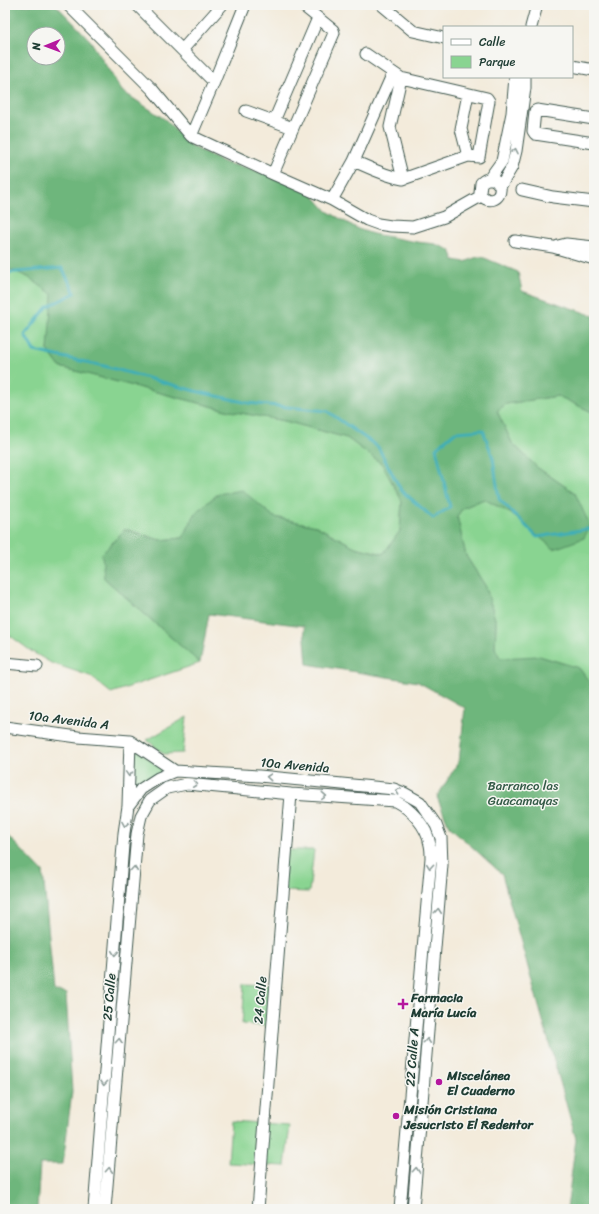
<svg xmlns="http://www.w3.org/2000/svg" width="599" height="1214" font-family="Sriracha,sans-serif">
<rect width="100%" height="100%" fill="#f6f6f2"/>
<filter id="ink" filterUnits="userSpaceOnUse"><feTurbulence type="fractalNoise" baseFrequency=".025" numOctaves="2"/><feDisplacementMap in="SourceGraphic" scale="8" xChannelSelector="R" yChannelSelector="G"/><feConvolveMatrix kernelMatrix="1 2 1 2 8 2 1 2 1" color-interpolation-filters="sRGB"/></filter>
<filter id="wash" filterUnits="userSpaceOnUse"><feTurbulence type="fractalNoise" baseFrequency=".012" numOctaves="4" result="noise"/><feDisplacementMap in="SourceGraphic" scale="16" xChannelSelector="R" yChannelSelector="G"/><feGaussianBlur stdDeviation="0.9" result="paint"/><feColorMatrix in="noise" values="0 0 0 0 0 0 0 0 0 0 0 0 0 0 0 0 0 1.4 0 .05"/><feComposite in="paint" operator="in"/></filter>
<g filter="url(#wash)">
<rect width="100%" height="100%" fill="#f3ebdb"/>
<path fill="#89d491" stroke="#548862" d="M5,267l23,10 25,17 -5,57 12,16 170,44 55,10 62,17 35,26 20,37 -2,30 -16,23 -29,-7 -39,-21 -42,-9 -32,-26 -24,3 -22,18 -13,26 -23,2 -35,-11 -21,49 96,85 -89,30 -21,-17 -39,-13 -20,-12 -26,-19z
M558,396l36,17v275l-15,-20 -40,-12 -39,3 -5,-11 1,-25 -10,-36 -20,-31 -9,-40 6,-8 21,-9 26,14 44,35 21,-55 -37,-25 -26,-25 -15,-32 9,-7z
M187,717l-4,36 -19,1 -17,-14z
M134,747l32,25 -34,22z
M284,850h30l-5,42 -27,-1z
M245,984l25,1 -3,41 -25,-2z
M231,1121l59,4 -5,41 -57,-3z"/>
<path fill="#6eb67b" stroke="#467a58" fill-rule="evenodd" d="M5,5h51l34,35 32,51 44,29 23,25 36,18 23,5 59,20 20,23 31,18 15,5 44,8 18,2 15,6 4,10 11,2 12,-5h5l36,15 4,19 72,25v97l-36,-17 -52,8 -9,7 15,32 26,25 37,25 15,33 -6,12 -30,11 -44,-36 -26,-14 -21,9 -6,8 9,40 20,31 10,36 -1,25 5,10 39,-2 40,12 15,20v521h-27l9,-70 -74,-265 -53,-48 -12,-29 22,-36 6,-53 -47,-26 -111,-18 -3,-38 -95,-12 -9,49 -96,-85 -2,-24 23,-25 35,11 23,-2 13,-26 22,-18 24,-4 32,27 42,9 39,21 28,7 17,-23 2,-30 -20,-37 -35,-26 -62,-17 -55,-10 -170,-44 -12,-16 4,-57 -24,-17 -23,-10zM34,34h24v24h-24z
M5,833l38,39 11,119 12,3 6,97 -9,73h-23l-3,45h-32z"/>
<g fill="none" stroke-linecap="round" stroke-linejoin="round">
<path stroke="#3eaeb8" stroke-width="3" d="M5,273l57,-5 13,25 -28,14 -22,28 9,16 70,15 91,25 53,12 79,8 51,36 23,43 32,28 17,-11 -14,-59 19,-16 28,-2 10,28 6,41 38,38 50,-8 7,2"/>
</g>
</g>
<g filter="url(#ink)">
<g fill="none" stroke-linecap="round" stroke-linejoin="round">
<g stroke="#3f574d" stroke-width="13">
<path id="street" d="M68,5l84,84 39,47 82,38 59,26 35,20 11,4 13,2 22,1 31,-10 37,-21
M137,5l77,77
M382,5l31,26 31,7
M531,27l6,-22
M182,50l40,-45
M572,66l22,4
M401,78l-11,49 13,52
M468,94l-7,35 7,27
M246,111l47,17
M594,119l-57,-9 -2,1 -2,20 2,3 59,9
M274,121l44,-103
M191,136l23,-54 31,-77
M354,161c16,7 31,15 49,18l65,-23 11,1 10,-56 -2,-3 -86,-20 -35,-24
M273,174l61,-141 -1,-3 -31,-25
M489,179l13,-18 10,-48 3,-36
M500,187c-4,-9 -12,-11 -19,-4l-1,10c6,12 22,7 20,-6l12,-20 4,-16 9,-63v-11
M522,190l31,7 41,5
M332,200l22,-39 39,-88
M515,241l38,6 41,12
M558,246l8,-2 28,3
M5,663l32,3
M5,727l73,10 52,4
M130,741l45,30
M128,806l2,-65
M94,1209l30,-376 4,-27 13,-17 17,-11 17,-7 84,5 135,13 10,4 16,9 16,23 5,13 1,27 -29,344
M105,1209l32,-375 4,-18 9,-16 17,-12 20,-4 104,10 104,7c16,8 32,25 35,44 1,4 1,9 1,13l-31,351
M258,1209l33,-415"/>
</g>
<use href="#street" stroke="#fff" stroke-width="11"/>
</g>
<defs><path id="oneway-chevron" d="M-2-3.5L2.5 0L-2 3.5" fill="none" stroke-width="1.6" stroke-linecap="round" stroke-linejoin="round"/></defs>
<g stroke="#8f9e9a">
<use href="#oneway-chevron" transform="translate(515 151) rotate(-78)"/>
<use href="#oneway-chevron" transform="translate(129 774) rotate(92)"/>
<use href="#oneway-chevron" transform="translate(269 777) rotate(-175)"/>
<use href="#oneway-chevron" transform="translate(195 784) rotate(6)"/>
<use href="#oneway-chevron" transform="translate(398 791) rotate(-160)"/>
<use href="#oneway-chevron" transform="translate(324 796) rotate(4)"/>
<use href="#oneway-chevron" transform="translate(125 824) rotate(99)"/>
<use href="#oneway-chevron" transform="translate(430 866) rotate(95)"/>
<use href="#oneway-chevron" transform="translate(134 869) rotate(-85)"/>
<use href="#oneway-chevron" transform="translate(438 911) rotate(-85)"/>
<use href="#oneway-chevron" transform="translate(115 953) rotate(95)"/>
<use href="#oneway-chevron" transform="translate(119 1041) rotate(-85)"/>
<use href="#oneway-chevron" transform="translate(427 1041) rotate(-86)"/>
<use href="#oneway-chevron" transform="translate(104 1083) rotate(95)"/>
<use href="#oneway-chevron" transform="translate(109 1170) rotate(-86)"/>
<use href="#oneway-chevron" transform="translate(416 1170) rotate(-85)"/>
</g>
</g>
<g fill="#b5179e" stroke="#f6f6f2" stroke-width="1.5">
<path d="M401 998h4v4h4v4h-4v4h-4v-4h-4v-4h4z"/>
<circle cx="439" cy="1082" r="4"/>
<circle cx="396" cy="1116" r="4"/>
</g>
<g text-anchor="middle" dominant-baseline="central" stroke-width="3" stroke-linejoin="round" paint-order="stroke">
<g font-size="13" fill="#1f3d34" stroke="#f6f6f2">
<text transform="translate(69 720) rotate(7)">10a Avenida A</text>
<text transform="translate(295 765) rotate(5)">10a Avenida</text>
<text transform="translate(109 997) rotate(-85)">25 Calle</text>
<text transform="translate(260 1000) rotate(-85)">24 Calle</text>
<text transform="translate(412 1057) rotate(-86)">22 Calle A</text>
</g>
<g font-size="13" fill="#345b47" stroke="#f6f6f2">
<text x="523" y="785">Barranco las<tspan x="523" dy="15">Guacamayas</tspan></text>
</g>
<g font-size="13" font-weight="bold" fill="#1f3d34" stroke="#f6f6f2" text-anchor="start">
<text x="411" y="997">Farmacia<tspan x="411" dy="15">María Lucía</tspan></text>
<text x="447" y="1075">Miscelánea<tspan x="447" dy="15">El Cuaderno</tspan></text>
<text x="404" y="1109">Misión Cristiana<tspan x="404" dy="15">Jesucristo El Redentor</tspan></text>
</g>
</g>
<rect width="599" height="1214" fill="none" stroke="#f6f6f2" stroke-width="20"/>
<rect x="443" y="26" width="130" height="52" fill="#f6f6f2" stroke="#a0aca6"/>
<rect x="451" y="39" width="20" height="6" fill="#ffffff" stroke="#a0aca6"/>
<text x="479" y="46" font-size="12" fill="#1f3d34">Calle</text>
<rect x="451" y="56" width="20" height="12" fill="#89d491" stroke="#a0aca6"/>
<text x="479" y="66" font-size="12" fill="#1f3d34">Parque</text>
<g transform="translate(46 46) rotate(269)"><circle r="19" fill="#f6f6f2" stroke="#a0aca6"/>
<path d="M0-3L7 15L0 10L-7 15Z" fill="#b5179e"/>
<text y="-6" font-size="11" font-weight="bold" text-anchor="middle" fill="#1f3d34">N</text>
</g>
</svg>
